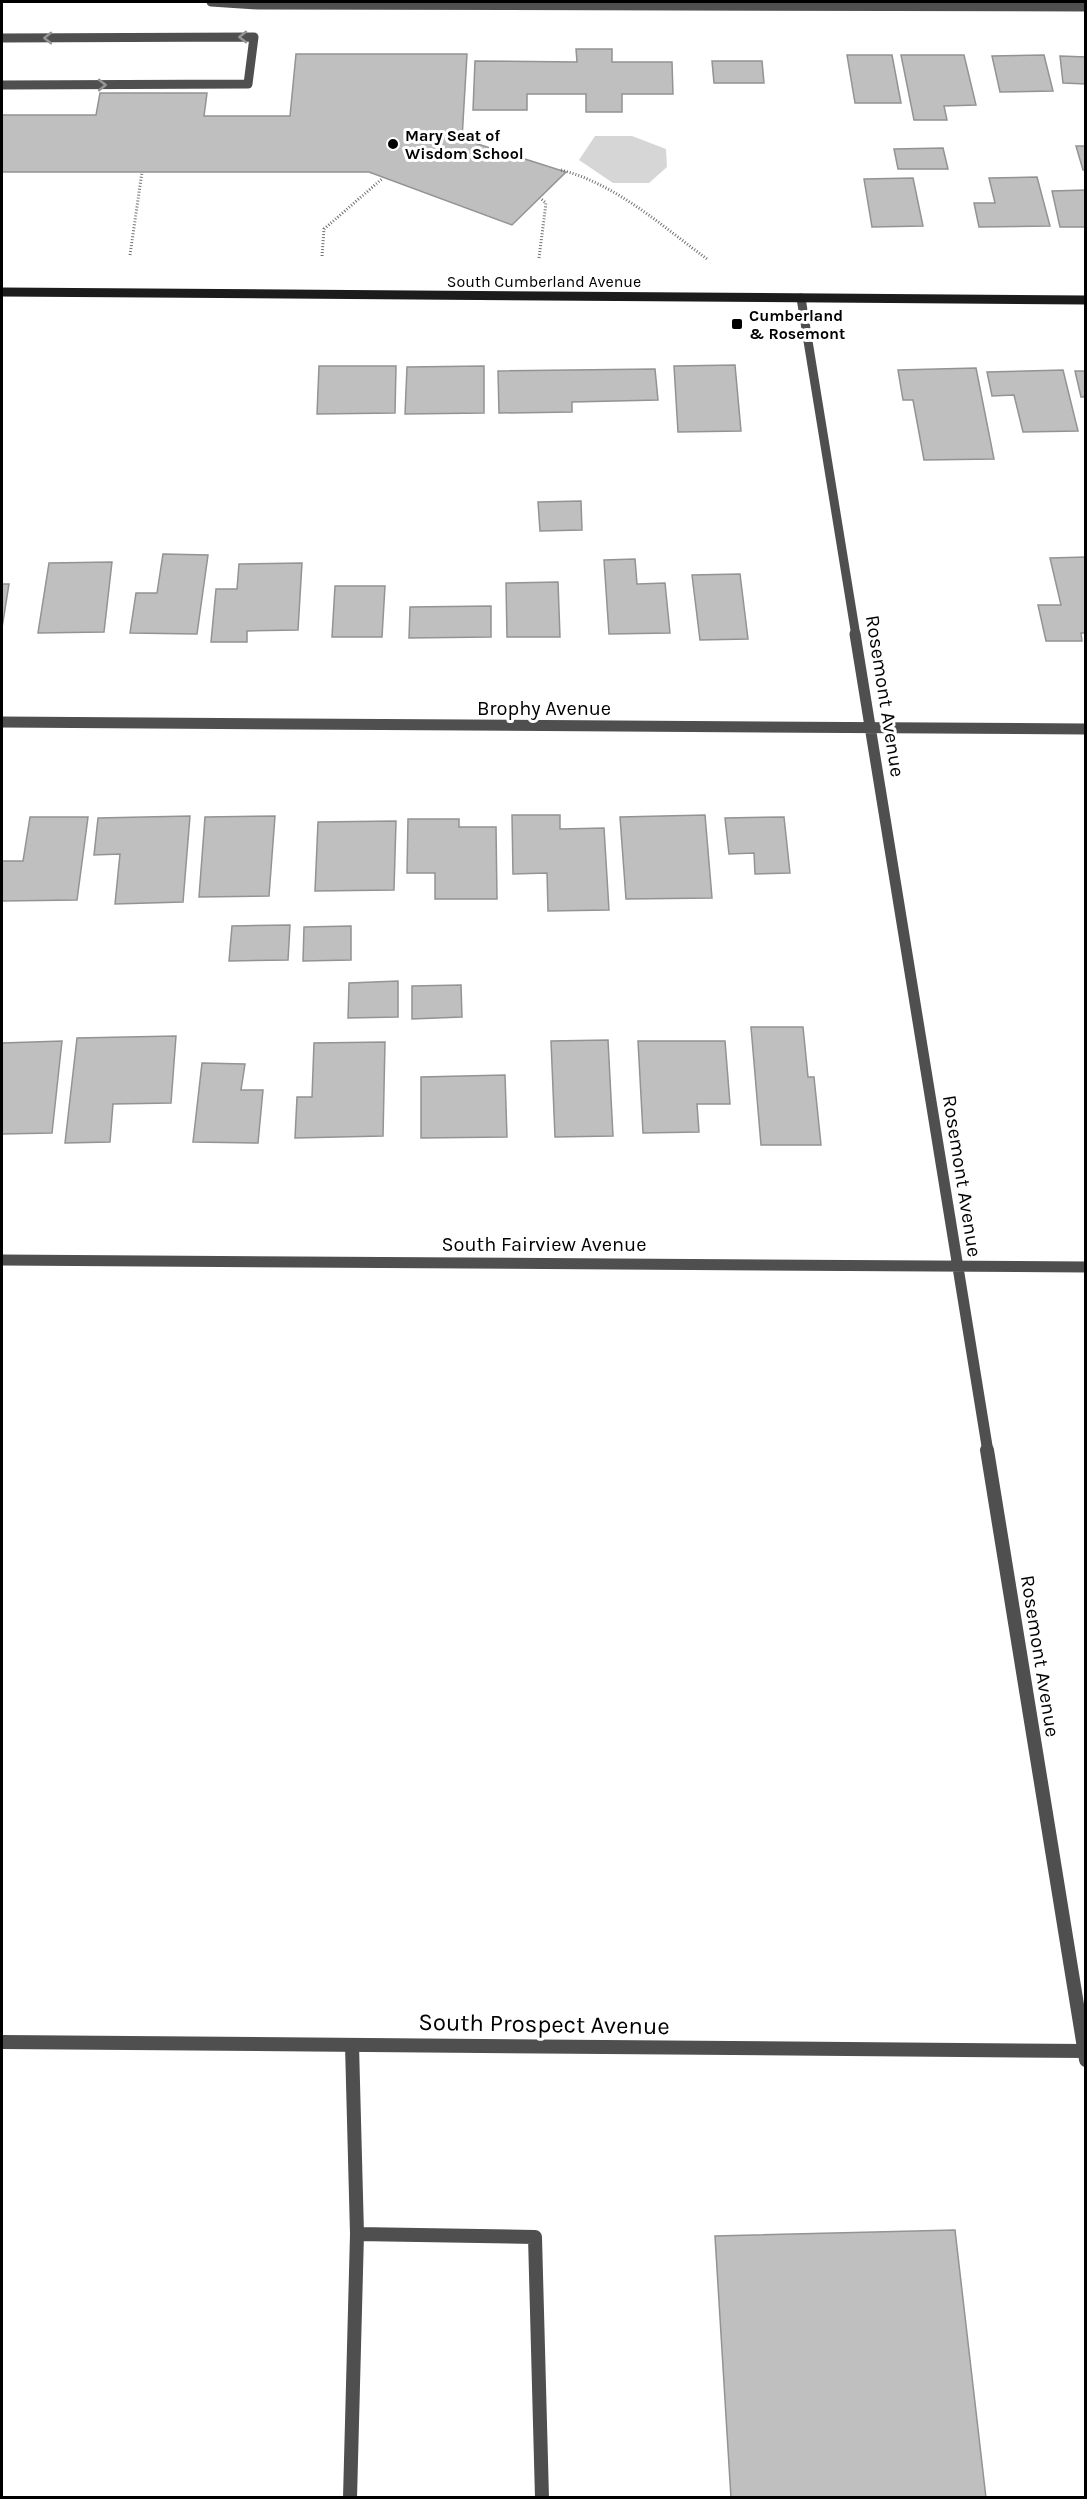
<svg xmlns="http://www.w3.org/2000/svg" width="1087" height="2499" font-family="Karla,sans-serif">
<rect width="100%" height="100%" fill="#fff"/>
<path fill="#d6d6d6" d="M595,136h37l34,13 1,18 -18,16h-36l-34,-23z"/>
<path fill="#bfbfbf" stroke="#939393" stroke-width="1.5" d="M576,49h36v13h60l1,32h-51v18h-36v-18h-59v16h-54l2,-49 102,1z
M296,54h171l-5,85 104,33 -54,53 -143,-53h-367v-57h94l4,-22h107l-3,23h86z
M847,55h45l9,48h-46z
M901,55h63l12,50 -32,1 3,14h-33z
M1044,55l9,36 -53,1 -8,-36z
M1060,56l26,1v27l-23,-1z
M712,61h50l2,22h-50z
M1076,146h10v24h-3z
M943,148l5,21h-50l-4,-20z
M1037,177l13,49 -71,1 -5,-24h21l-6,-25z
M913,178l10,48 -51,1 -8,-48z
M1086,190v37h-26l-8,-36z
M735,365l6,66 -63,1 -4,-66z
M319,366h77l-1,47 -78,1z
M484,366v47l-79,1 2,-47z
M976,368l18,91 -70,1 -11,-60h-10l-5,-30z
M655,369l3,31 -86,2v10l-73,1 -1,-42z
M1063,370l15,61 -55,1 -9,-37 -22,1 -5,-24z
M1075,371h11v26h-5z
M581,501l1,29 -42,1 -2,-29z
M163,554l45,1 -11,79 -67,-1 6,-40h21z
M1086,557v76h-5l1,8h-36l-8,-36h23l-11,-47z
M635,559l2,25 28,-1 5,50 -61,1 -5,-74z
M112,562l-8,70 -66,1 11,-70z
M302,563l-4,67 -51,1v11h-36l5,-53h21l2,-25z
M740,574l8,65 -48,1 -8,-65z
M558,582l2,55h-53l-1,-54z
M2,584h7l-7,44z
M335,586h50l-3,51h-50z
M491,606v31l-82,1 1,-31z
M512,815h48v14l44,-1 5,82 -61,1 -1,-38 -34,1z
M705,815l7,83 -86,1 -6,-82z
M190,816l-7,86 -68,2 5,-50 -26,1 4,-37z
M275,816l-6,80 -70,1 6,-80z
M30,817h58l-11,83 -75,1v-40h21z
M784,817l6,56 -35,1 -1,-21 -25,1 -4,-36z
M408,819h51v8h37l1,72h-62v-26h-28z
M396,821l-2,69 -79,1 3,-69z
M290,925l-2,35 -59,1 3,-35z
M351,926v34l-48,1 1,-34z
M398,981v36l-50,1 1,-35z
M461,985l1,32 -50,2v-33z
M751,1027h52l5,50h6l7,68h-60z
M176,1036l-5,67 -58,1 -3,38 -45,1 12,-105z
M608,1040l5,96 -58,1 -4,-96z
M62,1041l-10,92 -50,1v-91z
M638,1041h87l5,63h-33l2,28 -56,1z
M385,1042l-2,94 -88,2 2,-41h15l2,-54z
M202,1063l43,1 -4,26h22l-5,53 -65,-1z
M505,1075l2,62 -86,1v-61z
M955,2230l31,268h-255l-16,-262z"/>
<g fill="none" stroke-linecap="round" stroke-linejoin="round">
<path stroke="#717171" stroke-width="3" stroke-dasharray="1 2" stroke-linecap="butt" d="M561,170c55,14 101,56 146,89
M130,255l12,-83
M322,256l2,-27 59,-51
M539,258l7,-55 -6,-5"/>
<path stroke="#4f4f4f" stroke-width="9" d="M2,38l252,-1 -6,47 -246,1"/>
<path stroke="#4f4f4f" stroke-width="14" d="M357,2234l178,3 7,261
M350,2498l7,-264 -5,-189"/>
<path stroke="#4f4f4f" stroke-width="9" d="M211,2l47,3 828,2
M801,298l55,338"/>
<path stroke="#4f4f4f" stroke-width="11" d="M855,634l133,818
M2,722l1084,7
M2,1260l1084,7"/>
<path stroke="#4f4f4f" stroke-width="14" d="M987,1450l99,610
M2,2042l1084,9"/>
<path stroke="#1c1c1c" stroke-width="9" d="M2,292l1084,8"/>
</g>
<defs><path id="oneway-chevron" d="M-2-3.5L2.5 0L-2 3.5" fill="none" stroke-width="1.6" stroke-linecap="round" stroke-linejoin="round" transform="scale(1.5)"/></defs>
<g stroke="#959595">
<use href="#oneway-chevron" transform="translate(243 37) rotate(180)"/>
<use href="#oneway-chevron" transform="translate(48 38) rotate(180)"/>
<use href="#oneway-chevron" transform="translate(102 85)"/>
</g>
<g fill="#000" stroke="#fff" stroke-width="2">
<circle cx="393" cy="144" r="6"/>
<rect x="731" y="318" width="12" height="12" rx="3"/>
</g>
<g text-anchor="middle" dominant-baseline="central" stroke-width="6" stroke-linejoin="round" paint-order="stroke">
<g font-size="16" font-weight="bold" fill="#000" stroke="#fff" text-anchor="start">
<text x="405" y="135">Mary Seat of<tspan x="405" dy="18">Wisdom School</tspan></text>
<text x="749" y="315">Cumberland<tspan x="749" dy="18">&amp; Rosemont</tspan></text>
</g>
<g font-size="16" fill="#000" stroke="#fff">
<text x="544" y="281">South Cumberland Avenue</text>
</g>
<g font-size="20" fill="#000" stroke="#fff">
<text transform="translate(885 696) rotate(81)">Rosemont Avenue</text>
<text x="544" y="708">Brophy Avenue</text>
<text transform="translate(962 1176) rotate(81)">Rosemont Avenue</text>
<text x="544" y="1244">South Fairview Avenue</text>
<text transform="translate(1040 1656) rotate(81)">Rosemont Avenue</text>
</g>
<g font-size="24" fill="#000" stroke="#fff">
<text transform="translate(544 2024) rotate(1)">South Prospect Avenue</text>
</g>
</g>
<rect width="1087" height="2499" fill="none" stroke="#000000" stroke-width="6"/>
</svg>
